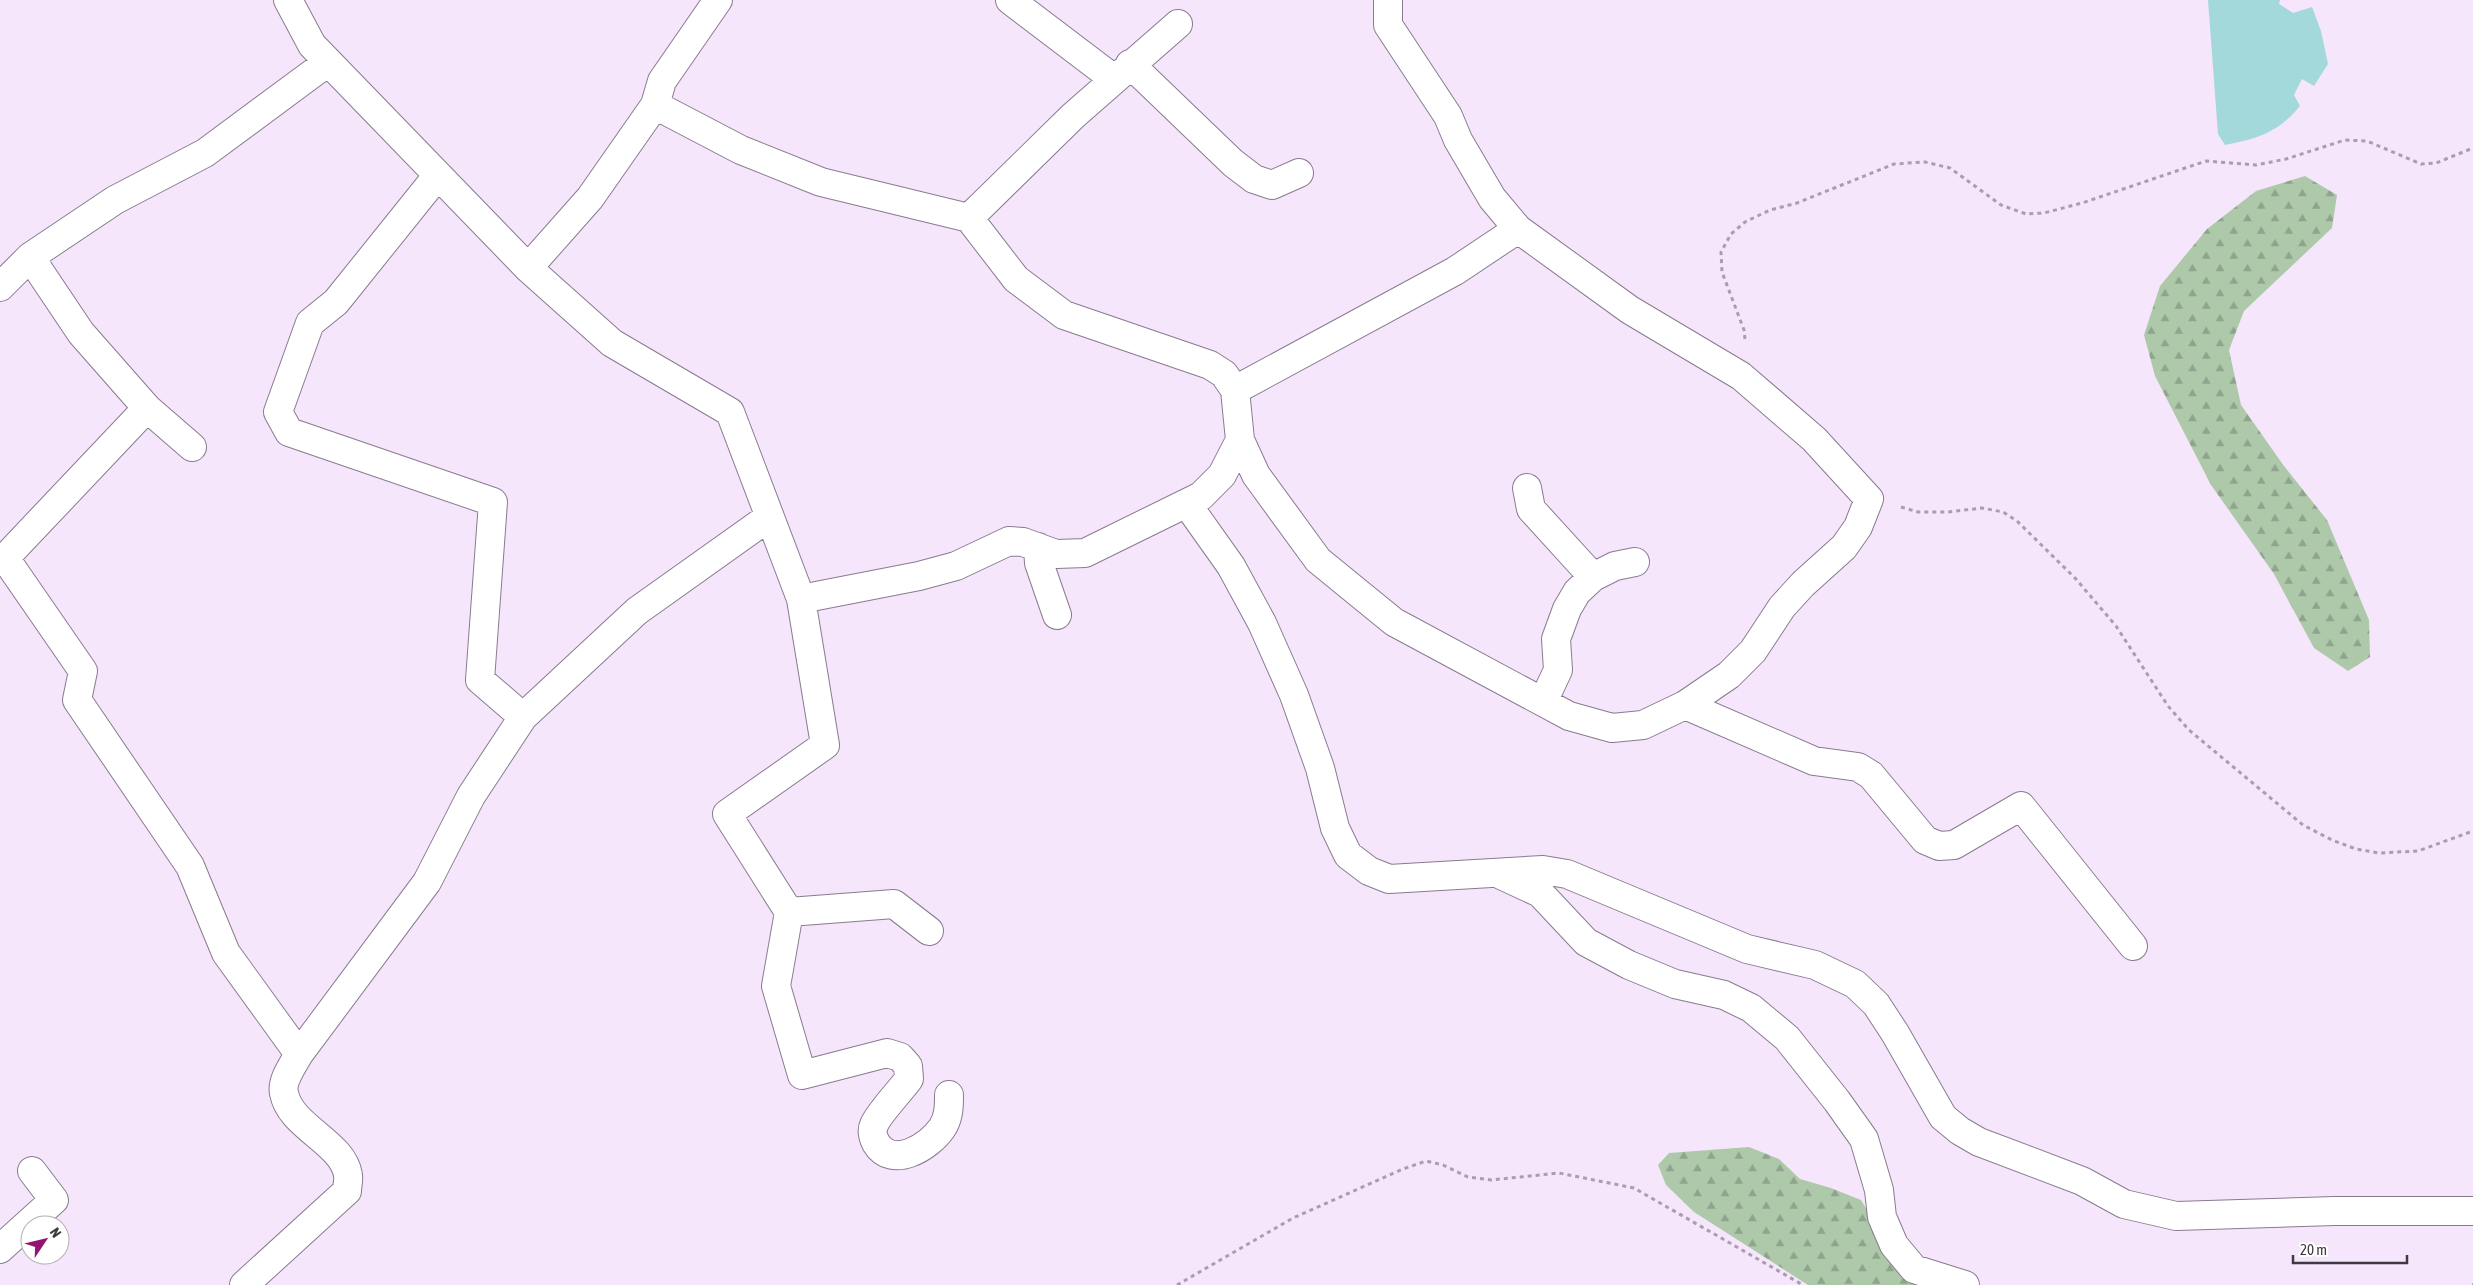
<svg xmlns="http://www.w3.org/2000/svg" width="2473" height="1285" font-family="'Asap Condensed',sans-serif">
<defs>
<pattern id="forest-firs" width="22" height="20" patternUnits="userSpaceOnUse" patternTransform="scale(1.25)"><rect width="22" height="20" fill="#aec9aa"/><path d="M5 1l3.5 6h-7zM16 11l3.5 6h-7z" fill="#8fa48c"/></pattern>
</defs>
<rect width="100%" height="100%" fill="#f5e6fc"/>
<path fill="url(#forest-firs)" d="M2305,176l32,19 -5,33 -88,83 -15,39 12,55 43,61 43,54 42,100 1,37 -22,14 -34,-23 -40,-74 -63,-89 -56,-109 -11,-41 16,-49 47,-57 49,-38z
M1749,1147l30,12 21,20 31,9 30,12 22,37 7,25 17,18 16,5h-115l-114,-73 -28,-27 -8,-20 11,-12z"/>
<path fill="#a3d9da" d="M2208,0h72l-1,4 14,9 19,-6 9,24 7,33 -14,22 -12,-7 -8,16 6,11c-21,26 -43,33 -75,39l-7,-11z"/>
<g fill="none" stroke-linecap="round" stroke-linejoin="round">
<g stroke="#897b8f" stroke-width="30">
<path id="minor" d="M288,0l24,45 216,223 84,75 118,69 71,187 24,146 -98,69 62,98 -13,74 26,89 85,-22 13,4 8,9 1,13c-8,11 -31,35 -35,46 -3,6 -1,12 2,18 16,27 53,4 66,-15 7,-10 7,-22 7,-33
M1010,0l104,79
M1388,0v25l60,91 10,24 34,58 26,31
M1130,64l103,99 21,16 18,6 27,-12
M655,105l86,45 80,32 148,36 47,61 48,36 146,50 14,9 11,16
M438,175l-102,127 -26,21 -32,89 11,20 204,70 -13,178 43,37
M969,218l104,-102 105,-92
M1518,229l112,81 111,66 73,63 55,60 -11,28 -14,20 -41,37 -21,23 -29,44 -24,24 -44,30 -42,20 -31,3 -43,-12 -175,-94 -76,-62 -62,-85 -16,-35 -5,-50 220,-119z
M528,268l62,-70 65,-93 7,-24 56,-81
M0,287l30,-30
M147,408l45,39
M1527,488l4,21 62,68
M1187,504l44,62 31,57 32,72 26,73 15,60 13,27 21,16 20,8 154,-9 24,4 180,75 68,16 40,19 21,20 19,29 48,84 17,14 19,11 103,39 42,23 52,12 159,-5h138
M1038,547l1,16 18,52
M801,599l118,-23 37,-10 53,-25 14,1 33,12 29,-1 116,-57 21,-21 18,-35
M1543,702l15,-32 -2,-31 11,-30 10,-17 16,-15 22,-11 20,-4
M1685,705l129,56 44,6 13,8 54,65 14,6 15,-1 67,-39 112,140
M1501,875l39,18 46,49 43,23 46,19 49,11 27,13 36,30 50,63 27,38 15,51 3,27 12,28 20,24 51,16
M789,912l105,-8 35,27
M299,1054l-73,-101 -36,-87 -113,-166 6,-29 -78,-113 142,-150 -66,-75 -51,-76 85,-57 90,-47 123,-91
M0,1249l54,-49 -22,-29
M244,1285l103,-94c0,-5 2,-12 1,-16 -5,-33 -58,-48 -64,-82 -3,-12 9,-28 15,-39l128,-172 44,-86 52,-79 114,-106 132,-94"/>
</g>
<path stroke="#a99eae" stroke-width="3" stroke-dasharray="4 4" stroke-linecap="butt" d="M1745,339l-1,-9 -22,-58 -1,-20 10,-18 14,-12 25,-12 27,-7 97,-39 31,-2 25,6 51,37 25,9 18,-1 38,-10 124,-42 50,4 30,-6 59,-19 22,1 54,23 15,-1 37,-15
M1901,507l17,5h30l34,-4 21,4 14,9 58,57 41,48 52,80 21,24 114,95 29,15 24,9 23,4 39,-2 55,-20
M1177,1285l116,-67 110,-49 23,-8 17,4 25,12 23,3 68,-7 75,15 169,97
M2472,1285h1"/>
<use href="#minor" stroke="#fff" stroke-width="28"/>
</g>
<g transform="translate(45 1240) rotate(55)"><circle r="24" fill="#ffffff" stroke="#b2b0b3"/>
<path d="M0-4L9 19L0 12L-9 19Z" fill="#931570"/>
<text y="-8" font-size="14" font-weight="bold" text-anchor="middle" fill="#3f3942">N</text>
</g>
<path d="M2293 1255v8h114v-8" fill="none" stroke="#3f3942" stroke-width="2.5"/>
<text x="2300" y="1255" font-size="15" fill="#3f3942" stroke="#ffffff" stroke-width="4" paint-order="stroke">20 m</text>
</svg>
